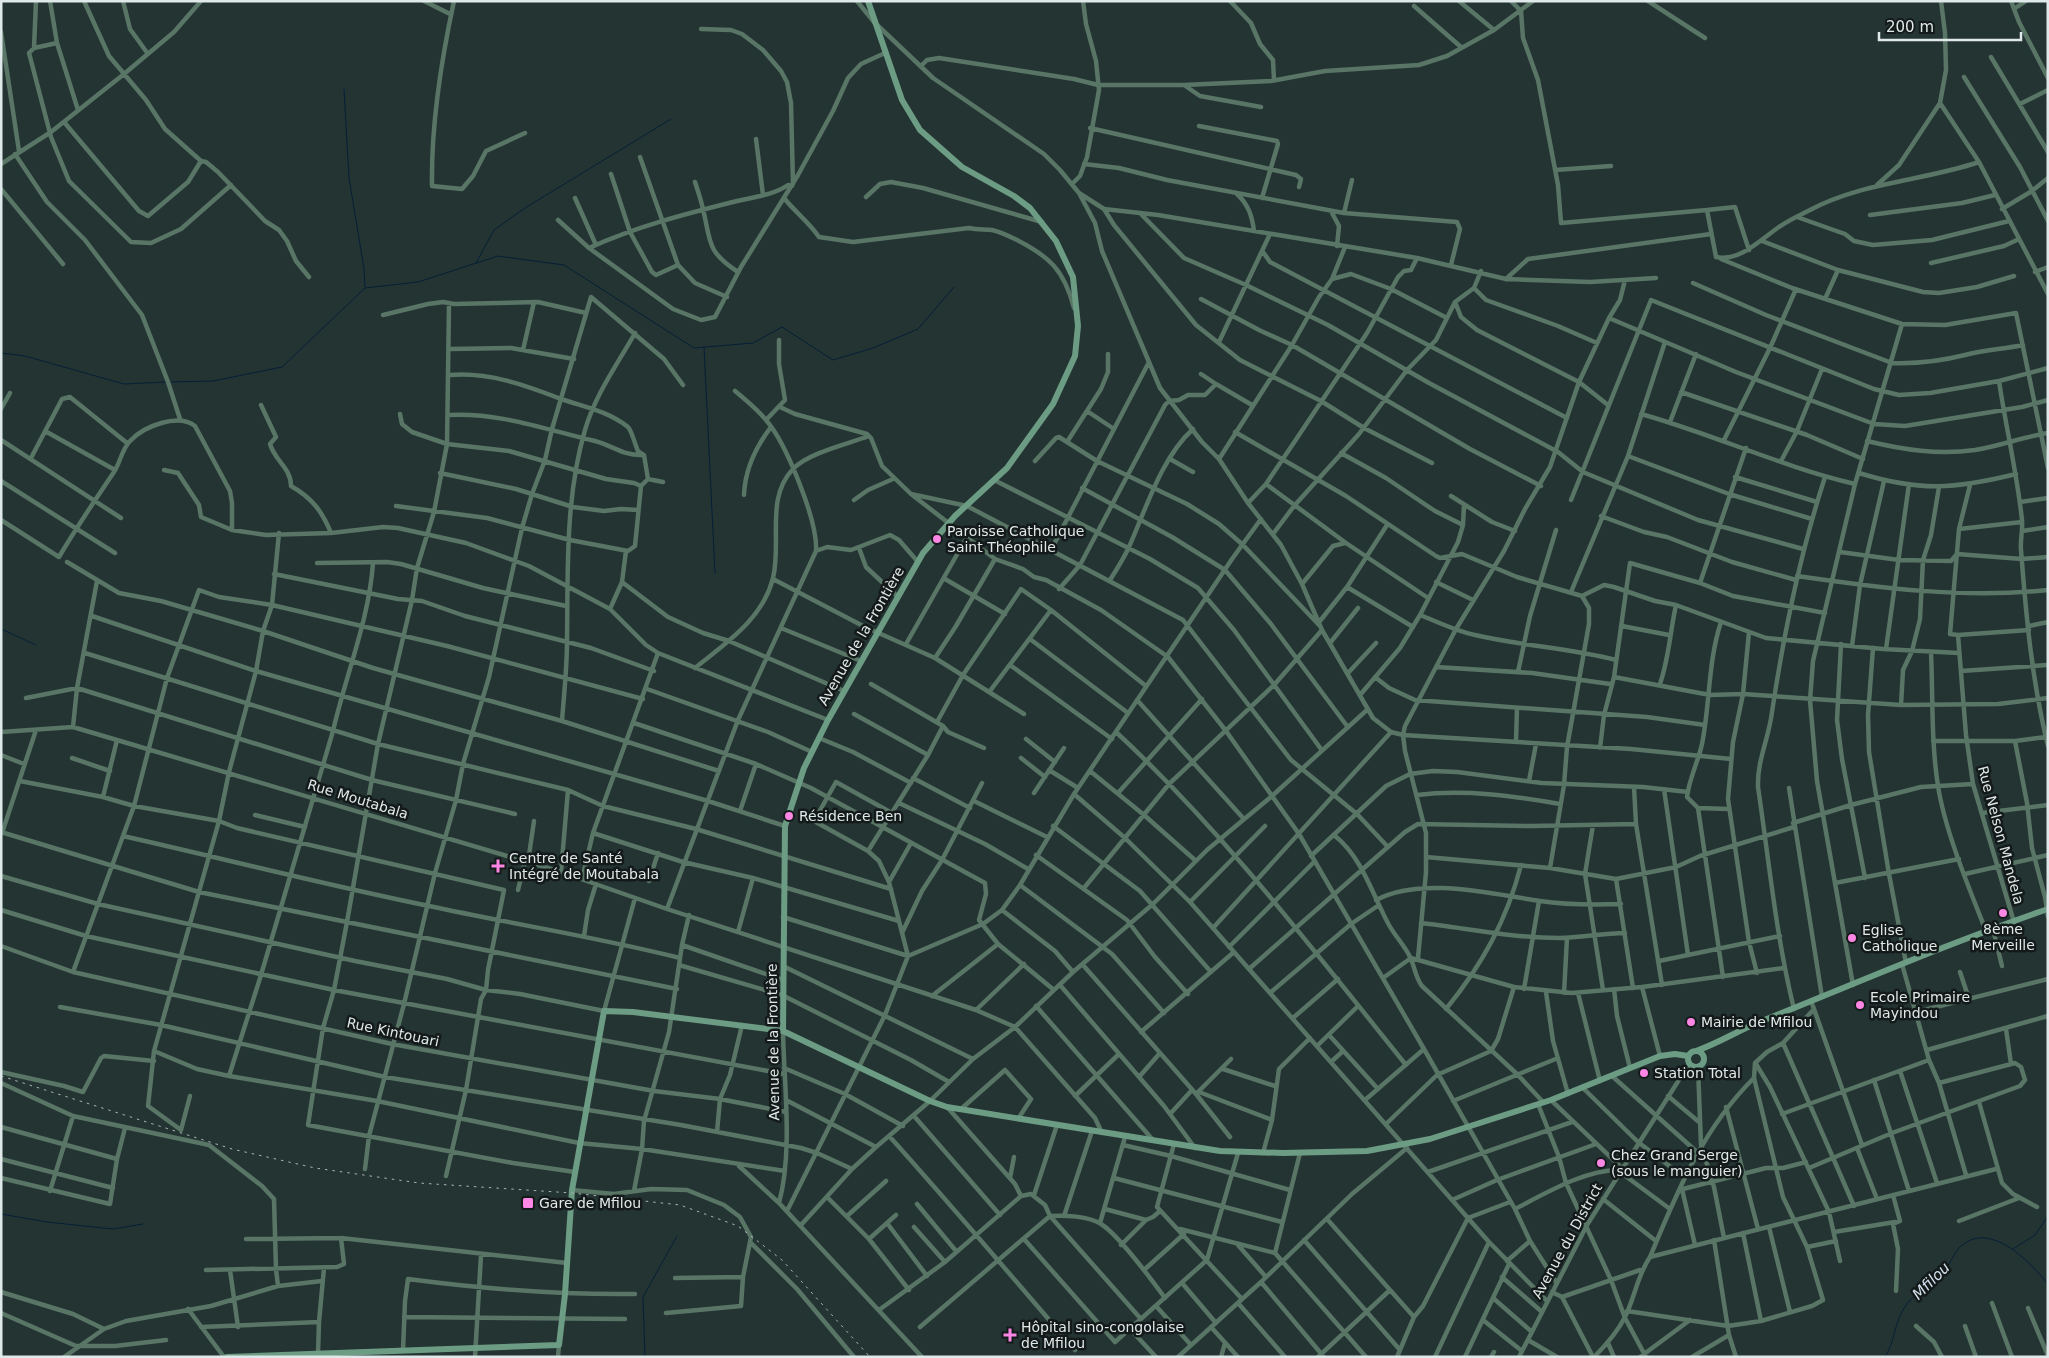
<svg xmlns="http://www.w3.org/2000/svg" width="2049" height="1358" font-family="'DejaVu Sans',sans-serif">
<rect width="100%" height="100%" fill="#243433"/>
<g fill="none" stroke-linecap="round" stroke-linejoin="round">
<path stroke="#051f37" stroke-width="1" d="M344,89l5,89 15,91 1,18
M476,263l18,-33 31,-22 146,-89
M704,347l11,226
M1,353l24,3 99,28 43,-2
M171,382l42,-1 69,-14 83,-79 53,-6 80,-26 66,9 130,83 59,-5 29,-16 51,33 40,-12 45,-19 36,-42
M1,629l35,16
M1,1214l46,8 66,7 30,-5
M2013,1249l22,-14 13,-19
M645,1357l-2,-60 34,-61
M1885,1357c9,-14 9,-29 16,-43 8,-19 29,-29 43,-43 6,-7 9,-16 15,-23 30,-30 71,14 89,36"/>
<path stroke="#587566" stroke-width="4.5" d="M50,1l7,42 21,67
M84,1l25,55 37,44 19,29 36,32 5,1 12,10 47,49 14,9 8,11 9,20 13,16
M123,1l7,28 18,25
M424,1l26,13
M454,1c-13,60 -23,123 -22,185l30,3 11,-13 13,-25 39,-18
M857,1l17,21 59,56 111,76 16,16 19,23 25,16 10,16 82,100 44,35 81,41 43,27 68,35
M1230,1l21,22 9,21 13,16 1,20
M1459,1l35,29
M1511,1l10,10 2,27 15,42 20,105 3,38 146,-13 9,47c24,5 45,-18 63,-30 10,-7 21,-12 31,-17 52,-28 113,-29 169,-48
M1648,1l57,37
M1941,1l4,32 1,37 -6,33 39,59 69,132
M2011,1l8,21 29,56
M1414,6l47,41
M2014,9l12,-8
M701,29l30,1 11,4 21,16 18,21 6,11 4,21 2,81
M1,32l18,119
M57,43l-23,5 -5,5 22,84 18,44 62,61 20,1 30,-14 50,-44
M34,48l2,-47
M1991,57l57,95
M921,66l6,-6 12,-2 135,21 24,6h86l87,-4 54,-10 94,-6 28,-9 47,-26 39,-29
M1964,77l56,90 28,54
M1184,85l16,11 61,11
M2020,104l28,-14
M64,122l75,89 9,5 40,-34 13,-21
M1199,126l78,15 1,3 -16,54
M1090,128l206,47 5,4 -2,8
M756,139l7,56
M15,154l32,48 38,38 57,75 26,67 12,37
M640,157l38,108 17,18 32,14
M1,164l50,-32 73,-58 50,-42 27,-31
M1084,164l35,4 48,12 177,33 113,9 3,7 -9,36
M1555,170l56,-4
M611,174l19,58 22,40 4,3 22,-10
M695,182c3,9 6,18 8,27 8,33 3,42 35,63
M1072,184l8,-8 7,-19 12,-67 -3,-29 -10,-37 -3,-23
M1877,185l22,-20 41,-62
M1,189l62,75
M1079,193l16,30 7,28 58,137 42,54 17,17 29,44 33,42 21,39 20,46 51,88 18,14 12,3 228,14 100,10
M1236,193c12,11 16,22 18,38
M866,197l14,-13 11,-2 32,6 119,34
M575,198l21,47
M784,198c11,14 25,24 35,39l34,5 116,-14c9,2 15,1 23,2 9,2 17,6 25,10 33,17 47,30 57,68
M1104,209l54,6 259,43 89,21 84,3 66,-4
M2002,209l30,-18 16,-13
M1707,210l28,-3 14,43
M1331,211l8,15 -2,20
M1140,213l44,45 62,27 82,40 101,58 129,69 25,20 115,48 105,29
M1344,213l8,-33
M1870,215l92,-12 33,-8
M1797,217l48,17 9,7 19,4 59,-5 77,-19
M558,220l31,28 84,61 28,11 14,-3 26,-50 57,-92 35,-64 15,-33 13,-14 24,-11
M1762,241l76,29 85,22 16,1 38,-6 37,-11
M589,248c46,-21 96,-34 144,-46 19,-5 39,-6 55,-17l4,1
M1263,252l7,10 297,156
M1721,259l71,29 110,36 43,1 71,-12 32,155
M1931,263l73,-17 15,-7
M2035,272l13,-5
M1332,279l19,-5 40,15 56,29
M1506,279l22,-20 183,-25
M1693,283l73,32 126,48c26,1 49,-2 73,-8 19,-5 39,-6 58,-10
M1474,288l12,12 72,26 39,17
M1201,299l58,31 33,15 178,104 71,37
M1825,299l13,-29
M1455,302l6,15 16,13 102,52 29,23
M449,304l-2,140 -13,68 -17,56 -5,32 -34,144 -31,178 -13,68 -11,38 -15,97 205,38 62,9
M383,315l45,-11 15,-2 11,2 84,-2 48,11
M1609,318l11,-18 5,-20
M1219,342l51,-108
M450,349l61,-1 63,11
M523,350l11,-48
M450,375c39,-3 75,10 111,24 23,8 47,12 67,28 4,4 7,18 10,24l6,4 4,24
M1999,381c7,47 18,92 23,139 1,10 -2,20 -1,30 5,65 11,132 27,196
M1216,384l36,21
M1681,392l126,43 56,24
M261,405l15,32 -6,7c5,17 21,24 21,42 21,12 31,25 40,47
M780,407l15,7 72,20 4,4 11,28 29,28 56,12 216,114 108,140 66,54 31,33
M1,409l9,-16
M1087,411l27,18
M400,414l2,10 10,8 35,12 62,7 97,28 28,4 7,3 7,-7 15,3
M1641,414c72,20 141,53 214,70
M448,415c51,-3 99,15 147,26 19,5 28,15 48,14
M766,420l19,-20 -6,-36v-24
M1670,422l26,-68
M45,431l70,39
M1235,432l111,64 90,60 4,2 22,-4 55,23 65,19 7,12v16l-22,123 -3,38 -14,83
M1,440l120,78
M1724,440l46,-92 26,-59
M1867,441c37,9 71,14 108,9 25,-4 48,-13 73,-17
M1067,442l34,-53 7,-17v-18
M1341,453l45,25 49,33 28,14
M1628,456l101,38 83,25
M31,458l31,-59 8,-2 57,46
M1170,459l23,13
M1219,459l73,-114 27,-48 13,-18 13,-32
M1035,461l21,-23 3,-1 38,24 90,43 32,20 24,21 77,81
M1781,461l16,-30 25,-62
M164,470l14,3 21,32 2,12 31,13 34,5 65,-2 52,-6 15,1 68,15 63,23 81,43 36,36 12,8 170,67
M440,473l76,16 57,18 31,4 17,-2 17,1
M1859,473c61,19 96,16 157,1
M1735,477l82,25
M1,481l114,72
M996,481l154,78 48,29 36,42 87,119
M1266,484l80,59 82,55
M1970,485l-11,44 -9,105 8,1 71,-5
M1082,488l90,49 53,33 46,54 76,102
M911,494l84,65 28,10 11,8 12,3 55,30 67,47 58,74 73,103 125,215 91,160 15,32 26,41
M744,495c1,-26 11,-47 27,-68
M1451,496l41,26 23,9
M854,500l14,-10 25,-11
M1571,500l80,-200 223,89 25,6 31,-2 69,-12 49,-13
M2020,502l28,-4
M1248,503l18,-19 29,-43 72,-108 31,-56 6,-6 7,-1 6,-12
M396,506l91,12 83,22 58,11 7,-5 6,-60
M1601,516l43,16 23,5 65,25 64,18
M1,520l58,37c17,-29 36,-57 55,-85 6,-9 8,-23 16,-31 14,-15 48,-28 65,-15l35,65 2,12v27
M1959,529l63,-7
M2022,531l26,-4
M1273,534l21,-28 65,-72 48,-64 29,-30 19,-38 19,-14 7,-17
M859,548l7,19 31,29
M1051,550l98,-188
M816,551l11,-4 24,3 39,-15 9,5 19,22
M1840,552l59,8 52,1 6,-7 65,5 26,-2
M67,562l52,31 42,8 102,30 110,37 189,53 157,50
M317,563l70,-1 14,2 82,24 83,18
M274,574l124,25 24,2 43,15 126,32 63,23
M1797,576c83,12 167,23 251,14
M773,579l92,48 70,31 89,56
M945,579l60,35
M1110,580c7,-11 14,-22 19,-33 17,-38 32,-89 64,-118
M622,582l46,35 35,16 26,8 115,50
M1436,582l37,18
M1700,583l46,-135
M1302,584l31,-38 12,-3
M1347,587l66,40
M1059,589l21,-24 85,-160 4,-4 10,-1 9,-5h17l11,-11 -15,-10
M1571,592l57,-136 37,-114
M1582,596l22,-11 10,2 41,14 21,4 90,33 117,11 76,4
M610,609l12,-27 4,-31
M1051,610l95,76
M1420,615c18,7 36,16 55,20 47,11 95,13 141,25
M92,616l164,55 452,130 77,25
M1320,621l27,-34 40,-62
M1721,622c-13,39 -11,82 -19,122 -4,18 -13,35 -15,53l11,11 25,169
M1622,626l47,9
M2029,626l19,-4
M781,628l80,33
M1749,632l-6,62 -10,48 -5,57 21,143 8,31
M1958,635l8,100 7,49 41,138
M1030,639l98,74
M1330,643l28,-35
M906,644l61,-107
M1841,644l-4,76 5,39 23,119
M1852,646l8,-61 24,-104
M1873,648l-5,67 1,37 20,122 17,89
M1886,649l23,-165
M1931,652c2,44 0,90 7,134 7,45 31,102 48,145
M85,653l293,91 190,46 35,16 93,23 195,60
M935,658l21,-32 39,-67
M1010,665l102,74
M1436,667l96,6 78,11
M695,668c31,-25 68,-49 78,-90 9,-36 -8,-80 20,-109 15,-16 55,-25 76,-33
M1961,671l87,-6
M1518,672l12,-56 26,-86
M1348,673l28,-30
M1375,677l14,11 26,12 232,17 58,8
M1614,677l96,18 33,-1 158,11 97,-1 50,-6
M871,684l72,42 5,6 36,16
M1660,684c9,-26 10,-52 16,-79
M647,689l121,43 44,20
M1360,695l40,-47 20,-33 38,-73 5,-17 1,-20
M26,698l51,-10 295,92 143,34
M1137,700l106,118
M1901,705l2,-35 9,-19 8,-32 3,-59 8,-25 8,-48
M854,714l74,41
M562,721c2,-27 5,-53 5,-80 1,-69 -2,-143 18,-211 10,-35 32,-65 50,-97
M937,722l26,-47 58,-86 30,21 -61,81
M634,723l122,41 55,24 174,95 1,11 -7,26 19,24 56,46
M73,727l4,-39 20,-107
M1,732l72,-5 44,13 444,132 106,37 309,101 39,17 80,91 7,15
M1116,732c108,100 198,219 290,333
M819,738l34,14 58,31
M1026,739l29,23
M1933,741h82l31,-4
M2015,741l12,62 5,45 13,49 3,20
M1516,742l1,-34
M1600,748l4,-33 10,-38 16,-114 70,20 33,13 92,17
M1,755l23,9
M72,758l38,13
M1021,758l24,19
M1049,770l29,18
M1090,771l54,44 52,46
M913,778l57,30
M20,781l83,16 31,9 85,15 18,7 267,62 -16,80 -2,20 -5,9 -15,91 -20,86
M1529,781l7,-37
M1634,787l2,37 26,161
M1789,788l33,209
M1664,789l24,166
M1034,793l30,-45
M1118,793l84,-94
M1074,794l51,44 65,64 299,340 58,59
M1417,795c47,-6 97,1 143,9
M103,797l14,-57
M974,801l73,36
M899,803l86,41 43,25
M1698,808l30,1
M740,811l16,-47
M1982,813l66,-8
M255,815l50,12
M1793,823l58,-18 70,-18 52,-3
M1593,825l-8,49 18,116
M1053,826l87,65 71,81
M1,832l198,60 478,97
M2,833l34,-103
M593,833l90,29 70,16 146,43
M123,836c102,23 203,49 306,70 83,18 168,31 251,52
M1335,836c27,21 38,60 54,89 6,11 16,21 21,32 5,10 5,20 12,29l96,89 25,27
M868,851l60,-96 15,-29
M1036,855l91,65 28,37 33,37
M1311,856l75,-70 24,-12 23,-3 24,1 85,11 101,4 45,5
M1426,857l124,11 66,11 60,-12 24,-11 94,-29
M528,862l6,-41
M561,872l7,-82
M1965,874l83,-19
M1,876l97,28 257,57 92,18 39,11 34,4 84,17 31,-113
M582,879l11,-46 65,-180
M1616,879l17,109
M649,881l9,-28
M889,882l22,-39
M1835,883l124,-24
M1020,885l92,69 52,59
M1084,888l85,-104 105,-99 48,-55
M518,890l7,-29
M1376,900c46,-24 115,-6 164,1 27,4 54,4 81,3
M1190,902l75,-76
M667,909l71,-189 78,-169c2,-30 -30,-108 -50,-131 -9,-11 -20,-20 -31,-29
M1,910l85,26 248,54 450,84
M1002,910l53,41 18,21
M783,917l125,39 75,-32 19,-14 18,-25 54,-91 158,-235 29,-40
M1421,923c45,5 92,15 138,15 22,0 43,-5 66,-5
M1213,928l178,-196
M1993,929l9,37
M738,932l15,-54
M902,933l20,-42 20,-31 40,-77
M584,936l4,-26 8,-26
M682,945l101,35
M1,946l72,26 319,72 262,47 66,8 66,13
M1229,947l86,-86
M1418,958l8,-86v-39l-21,-82 -2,-16 2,-9 51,-97 48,-78 21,-42 25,-42 29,-85 30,-64 127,54 138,52 31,2 117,-19 26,-7
M1659,961l121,-25
M1902,964l27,96 10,23 27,92
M679,965l103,30 129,65 38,22
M1083,965l113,129 34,43
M785,967l188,92
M1249,969l156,-137 13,-8 113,2 105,-2
M73,972l61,-166 33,-128 32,-88 20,7 53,8 175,41 196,53
M1960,972l9,27
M1383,978l28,-20 103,29 58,6 70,-6 142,-19
M1060,985l104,121 31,42
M1853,985l-36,-204 -7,-81 3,-39 42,-177 47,-160
M1642,987l18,69
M1524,989l15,-88
M1614,989l3,27 13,52
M1271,992l80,-68 28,-19
M1546,992l7,49 15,53
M1564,993l3,-55
M1578,993l22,88
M932,996l66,-52
M1036,1006l117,134
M60,1007l101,18 224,52 296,48 120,23 16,5 35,16
M1446,1009c36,-44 61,-89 75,-144
M1794,1009c-18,-73 -25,-148 -36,-222 -1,-27 11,-49 14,-75 12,-80 28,-158 53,-235
M1814,1009l48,136
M976,1010l48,-46
M1916,1012l132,-33
M1293,1018l45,-39
M2006,1029l5,35
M783,1031c1,53 10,121 -4,172l143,154
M1141,1032l93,-80
M1329,1035l49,54
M1783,1043l71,163
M1317,1046l41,-40
M1927,1050l121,-34
M154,1051l43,18 32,7 148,25 202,42 63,6 143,22
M1331,1062l12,-11
M1756,1064l14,23 59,125 11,49
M1698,1067l3,78 13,42 10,51
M784,1068l61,26 58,32
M1223,1069l52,17
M1900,1071l37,112
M1,1072l63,14 19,6 18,-34 3,-2 50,5
M229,1076l32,-101 72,-244c13,-57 36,-111 40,-168
M1612,1076l85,76
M1139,1077l21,-24
M1874,1080l35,111
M1,1083l72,33 136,29 53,41 12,13 2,70 2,17
M1583,1088l55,54 46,35
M1199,1092l73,28
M1197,1093l34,-34
M190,1096l-9,34 -33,-24 6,-55 65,-230 10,-49 27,-101 7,-40 9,-26 7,-72
M1075,1096l44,-42
M1668,1096l31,26
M786,1100l90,47
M1365,1100l59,-51
M1551,1100l71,68
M1453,1101l105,-43
M1979,1102l23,81 11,11 24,13
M1538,1104l21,53 7,26 45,97 14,38 21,39
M1726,1107l32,122
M948,1108l67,76 6,12
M961,1109l44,-39 26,29 -13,20
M1170,1114l22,-24
M1782,1114l147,-54
M914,1116l86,99
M1386,1124l51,-49 54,-24 7,-12 16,-52
M1,1127l116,32
M717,1132l3,-33 10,-24 12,-50
M890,1137c63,70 123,141 185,213
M1174,1144l-17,63 85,92
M1123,1145l48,11 119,34
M1857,1148l20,51
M1263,1153l9,-33 7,-51 31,-31
M1,1159l112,29
M739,1166l40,37
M1809,1168l83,-35 128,-47 5,-6 -4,-13 -6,-4 -76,20
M365,1169l4,-33 35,-132 31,-131 21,-73 7,-36 26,-87 33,-149 10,-34 13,-34 7,-31 39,-132 73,62 19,26
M1428,1172l144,-50
M1620,1172l50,37
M1,1178l109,26 7,-45 8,-31
M1010,1178l4,-21
M1114,1178l168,44
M1682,1189l13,56
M572,1190l42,4 37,-5 36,1 37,15 16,12 11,20 -8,40 -2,29 -75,7
M1679,1190l87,-22h17l23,-6
M50,1191l23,-75
M634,1191l8,-42 2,-28 25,-89 13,-87 7,-30
M1034,1195l23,-70
M1893,1195l7,26 -7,3 5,25 -2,42
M827,1197l42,42 40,51
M1603,1199l53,42
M1452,1200l45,-20 99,-36
M917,1204l39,47
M1105,1209l41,11 7,-3 7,-6
M1515,1209c29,-15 73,-41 106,-39
M787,1211l98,-196 23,-59 -19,-74 -10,-21 -11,-10 -54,-30 22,-39 56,31
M847,1216l39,-35
M1064,1216l28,-85
M1327,1219l87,98
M1959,1221l60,-23
M887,1223l40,53
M1100,1223l25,-86
M801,1225l51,-56 24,-22 54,-46 43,-42 42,-32 58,-55 80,-68 54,-54 65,-54 96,-87
M914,1227l31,35
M1769,1227l21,85
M1180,1229l95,24 91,104
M1834,1232l61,-10
M1743,1233l18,88
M246,1239l95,-1 226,25
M869,1239l27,-24
M1024,1239l91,103 92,-82 31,-107
M1304,1240l96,110
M1714,1240l15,95 7,22
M750,1242l47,47 57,68
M1121,1245l25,-25
M1238,1245l28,32
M1807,1247l29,-6
M1275,1253l25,-100
M1650,1257l346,-88
M1507,1261l23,-20
M206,1270l131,-3 7,-3 -3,-26
M230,1270l8,57
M1144,1270l40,-36
M1502,1277l40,35
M675,1278l68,-1
M1261,1282l63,75
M1182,1283l34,40
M1,1292l72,22 31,15
M1552,1292l10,5 31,60
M1562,1297l78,-27
M1493,1298l39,34
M1238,1303l47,54
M1992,1303l20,54
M1156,1306l35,39
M2028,1308l20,48
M188,1309l36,48
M879,1310l66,-48 76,-66 10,-2 14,11 5,11 91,103
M1627,1311l101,15 33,-5 51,-15 11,-6 -16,-53 -24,-50 -29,-119
M1,1313l75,33h39l51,-6
M404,1317l221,2
M1483,1320l39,31
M1916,1326l18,16 8,15
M1965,1326l11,31
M201,1327l118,-5
M920,1327l130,-111c14,-1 39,0 51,8 18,11 50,55 64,74
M1211,1327l27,30
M1130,1329l26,28
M1528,1340l29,17
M1608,1343l6,14
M403,1350l2,-49 3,-22c76,10 151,16 227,15
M318,1353l1,-31 5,-54
M64,1357l40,-28 22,-8 85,-15 67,-20 44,-5
M475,1357l6,-102
M558,1357l1,-12
M1178,1357l83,-75 91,-88 55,-46
M1221,1357l4,-14
M1318,1357l72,-67
M1397,1357l17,-40 9,-11 45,-88 42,-16
M1435,1357l54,-115
M1465,1357l44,-93
M1491,1357l3,-5
M1519,1357l68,-132 102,-161
M1594,1357c12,-12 23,-24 31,-40 10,-20 12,-41 25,-60 27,-65 53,-129 104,-179l1,-15 12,-11 16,-9 31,-34 -3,-8
M1640,1357l50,-37
M1692,1357l37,-22"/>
<path stroke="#6c9c84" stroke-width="6" d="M783,1031l2,-205 19,-58 24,-48 95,-167 32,-37 52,-48 46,-64 22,-48 3,-30 -5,-49 -17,-36 -26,-33 -16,-12 -52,-29 -42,-37 -18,-30 -34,-99
M1688 1059a8 8 0 1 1 16 0a8 8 0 1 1-16 0Z
M1696,1051c23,-8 43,-21 66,-30 95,-38 189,-79 286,-112
M227,1357l332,-12 6,-51 7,-104 32,-179 29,1 150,19 147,70 17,6 273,44 63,2 84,-2 63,-12 121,-39 109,-44 15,-2 13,2"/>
<path stroke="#aab5b5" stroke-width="1" stroke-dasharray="2.5 5" stroke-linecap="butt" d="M1,1076l231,73 83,19 104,15 153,10 108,12 58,21 44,34 88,97"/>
</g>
<g fill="#fc86e4" stroke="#131a19" stroke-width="2">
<circle cx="937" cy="539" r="5"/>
<circle cx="789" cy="816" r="5"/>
<path d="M495.5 858.5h5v5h5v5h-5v5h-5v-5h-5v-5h5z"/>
<circle cx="2003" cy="913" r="5"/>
<circle cx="1852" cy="938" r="5"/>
<circle cx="1860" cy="1005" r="5"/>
<circle cx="1691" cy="1022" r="5"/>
<circle cx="1644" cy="1073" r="5"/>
<circle cx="1601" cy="1163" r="5"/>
<rect x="522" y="1197" width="12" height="12" rx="2.5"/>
<path d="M1007.5 1327.5h5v5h5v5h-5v5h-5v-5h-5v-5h5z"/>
</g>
<g text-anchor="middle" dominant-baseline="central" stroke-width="5" stroke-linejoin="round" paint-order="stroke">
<g font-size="14" fill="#e0e9e9" stroke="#131a19" text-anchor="start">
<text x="947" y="531">Paroisse Catholique<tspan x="947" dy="16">Saint Théophile</tspan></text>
<text x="799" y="816">Résidence Ben</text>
<text x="509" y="858">Centre de Santé<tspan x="509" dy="16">Intégré de Moutabala</tspan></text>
<text x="2003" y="929" text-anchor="middle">8ème<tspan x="2003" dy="16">Merveille</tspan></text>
<text x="1862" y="930">Eglise<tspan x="1862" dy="16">Catholique</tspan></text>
<text x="1870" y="997">Ecole Primaire<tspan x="1870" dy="16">Mayindou</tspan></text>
<text x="1701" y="1022">Mairie de Mfilou</text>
<text x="1654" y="1073">Station Total</text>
<text x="1611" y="1155">Chez Grand Serge<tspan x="1611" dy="16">(sous le manguier)</tspan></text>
<text x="539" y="1203">Gare de Mfilou</text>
<text x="1021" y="1327">Hôpital sino-congolaise<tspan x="1021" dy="16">de Mfilou</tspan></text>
</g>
<g font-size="14" fill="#e0e9e9" stroke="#131a19">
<text transform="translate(861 636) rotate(-60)">Avenue de la Frontière</text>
<text transform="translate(358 799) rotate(17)">Rue Moutabala</text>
<text transform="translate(2001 835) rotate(75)">Rue Nelson Mandela</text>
<text transform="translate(393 1032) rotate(12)">Rue Kintouari</text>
<text transform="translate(773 1042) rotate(-91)">Avenue de la Frontière</text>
<text transform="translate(1567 1241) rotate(-61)">Avenue du District</text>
</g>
<g font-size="15" font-style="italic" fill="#d6e4f2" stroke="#131a19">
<text transform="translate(1931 1281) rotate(-45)">Mfilou</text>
</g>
</g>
<rect width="2049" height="1358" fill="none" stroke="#e0e9e9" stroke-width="5"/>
<path d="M1879 32v8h142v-8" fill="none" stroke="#e0e9e9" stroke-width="2.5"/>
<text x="1886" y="32" font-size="15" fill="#e0e9e9" stroke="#131a19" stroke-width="4" paint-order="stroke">200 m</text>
</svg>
